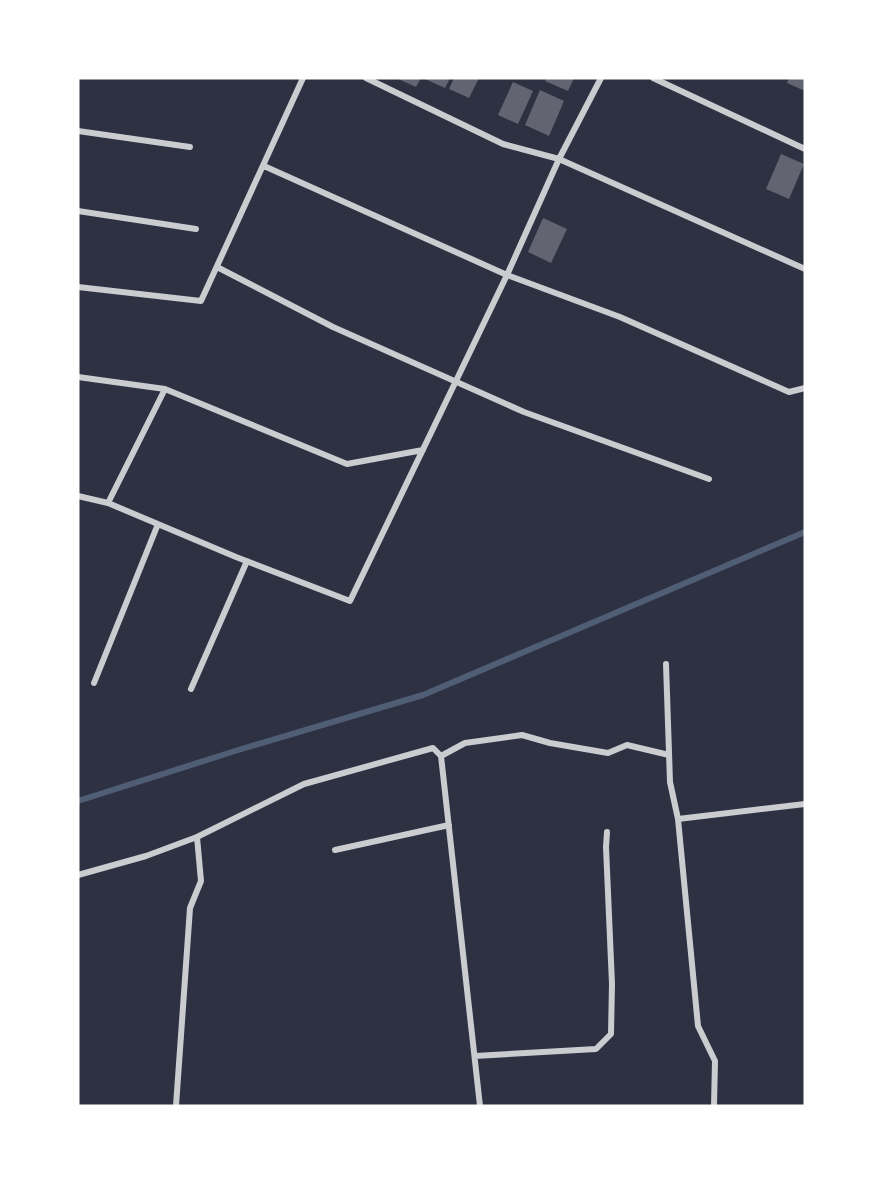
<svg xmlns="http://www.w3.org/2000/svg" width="883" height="1184" font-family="Arial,sans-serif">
<rect width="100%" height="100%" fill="#2d3142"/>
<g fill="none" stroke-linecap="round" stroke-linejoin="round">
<path stroke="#4f5d75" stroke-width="6" d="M78,801l157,-50 188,-56 382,-163"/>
</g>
<path fill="#626471" d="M396,78h25l-5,9z
M423,78h27l-5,10z
M454,78h25l-10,20 -20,-9z
M546,78h28l-6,13 -23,-10z
M789,78h16v13l-18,-8z
M513,82l20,9 -15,33 -20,-9z
M540,90l24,11 -15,35 -24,-11z
M781,154l23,10 -15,35 -23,-10z
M543,218l24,11 -16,34 -23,-11z"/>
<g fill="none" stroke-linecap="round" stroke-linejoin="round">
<path stroke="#caccd0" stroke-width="6" d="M366,78l137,66 56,15 246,110
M653,78l152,71
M78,131l112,16
M264,166l243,109 113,42 169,75 16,-4
M78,211l118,18
M217,267l116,60 191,85 185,67
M78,287l123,14 102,-223
M78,377l87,12 -57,114
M165,389l182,75 76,-14
M78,496l30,7 128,54 114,44 157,-326 52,-116 42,-81
M666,664l4,118 8,37 20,207 17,35 -1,45
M94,683l64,-159
M191,689l56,-128
M441,756l24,-13 57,-8 28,8 58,10 19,-8 42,10
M678,819l127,-15
M335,850l114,-25
M78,875l68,-19 51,-19
M475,1056l121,-7 15,-15 1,-50 -6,-137 1,-15
M176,1106l14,-198 11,-27 -4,-44 107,-53 129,-36 8,8 39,350"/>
</g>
<rect width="883" height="1184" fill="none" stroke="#ffffff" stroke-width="159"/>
</svg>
